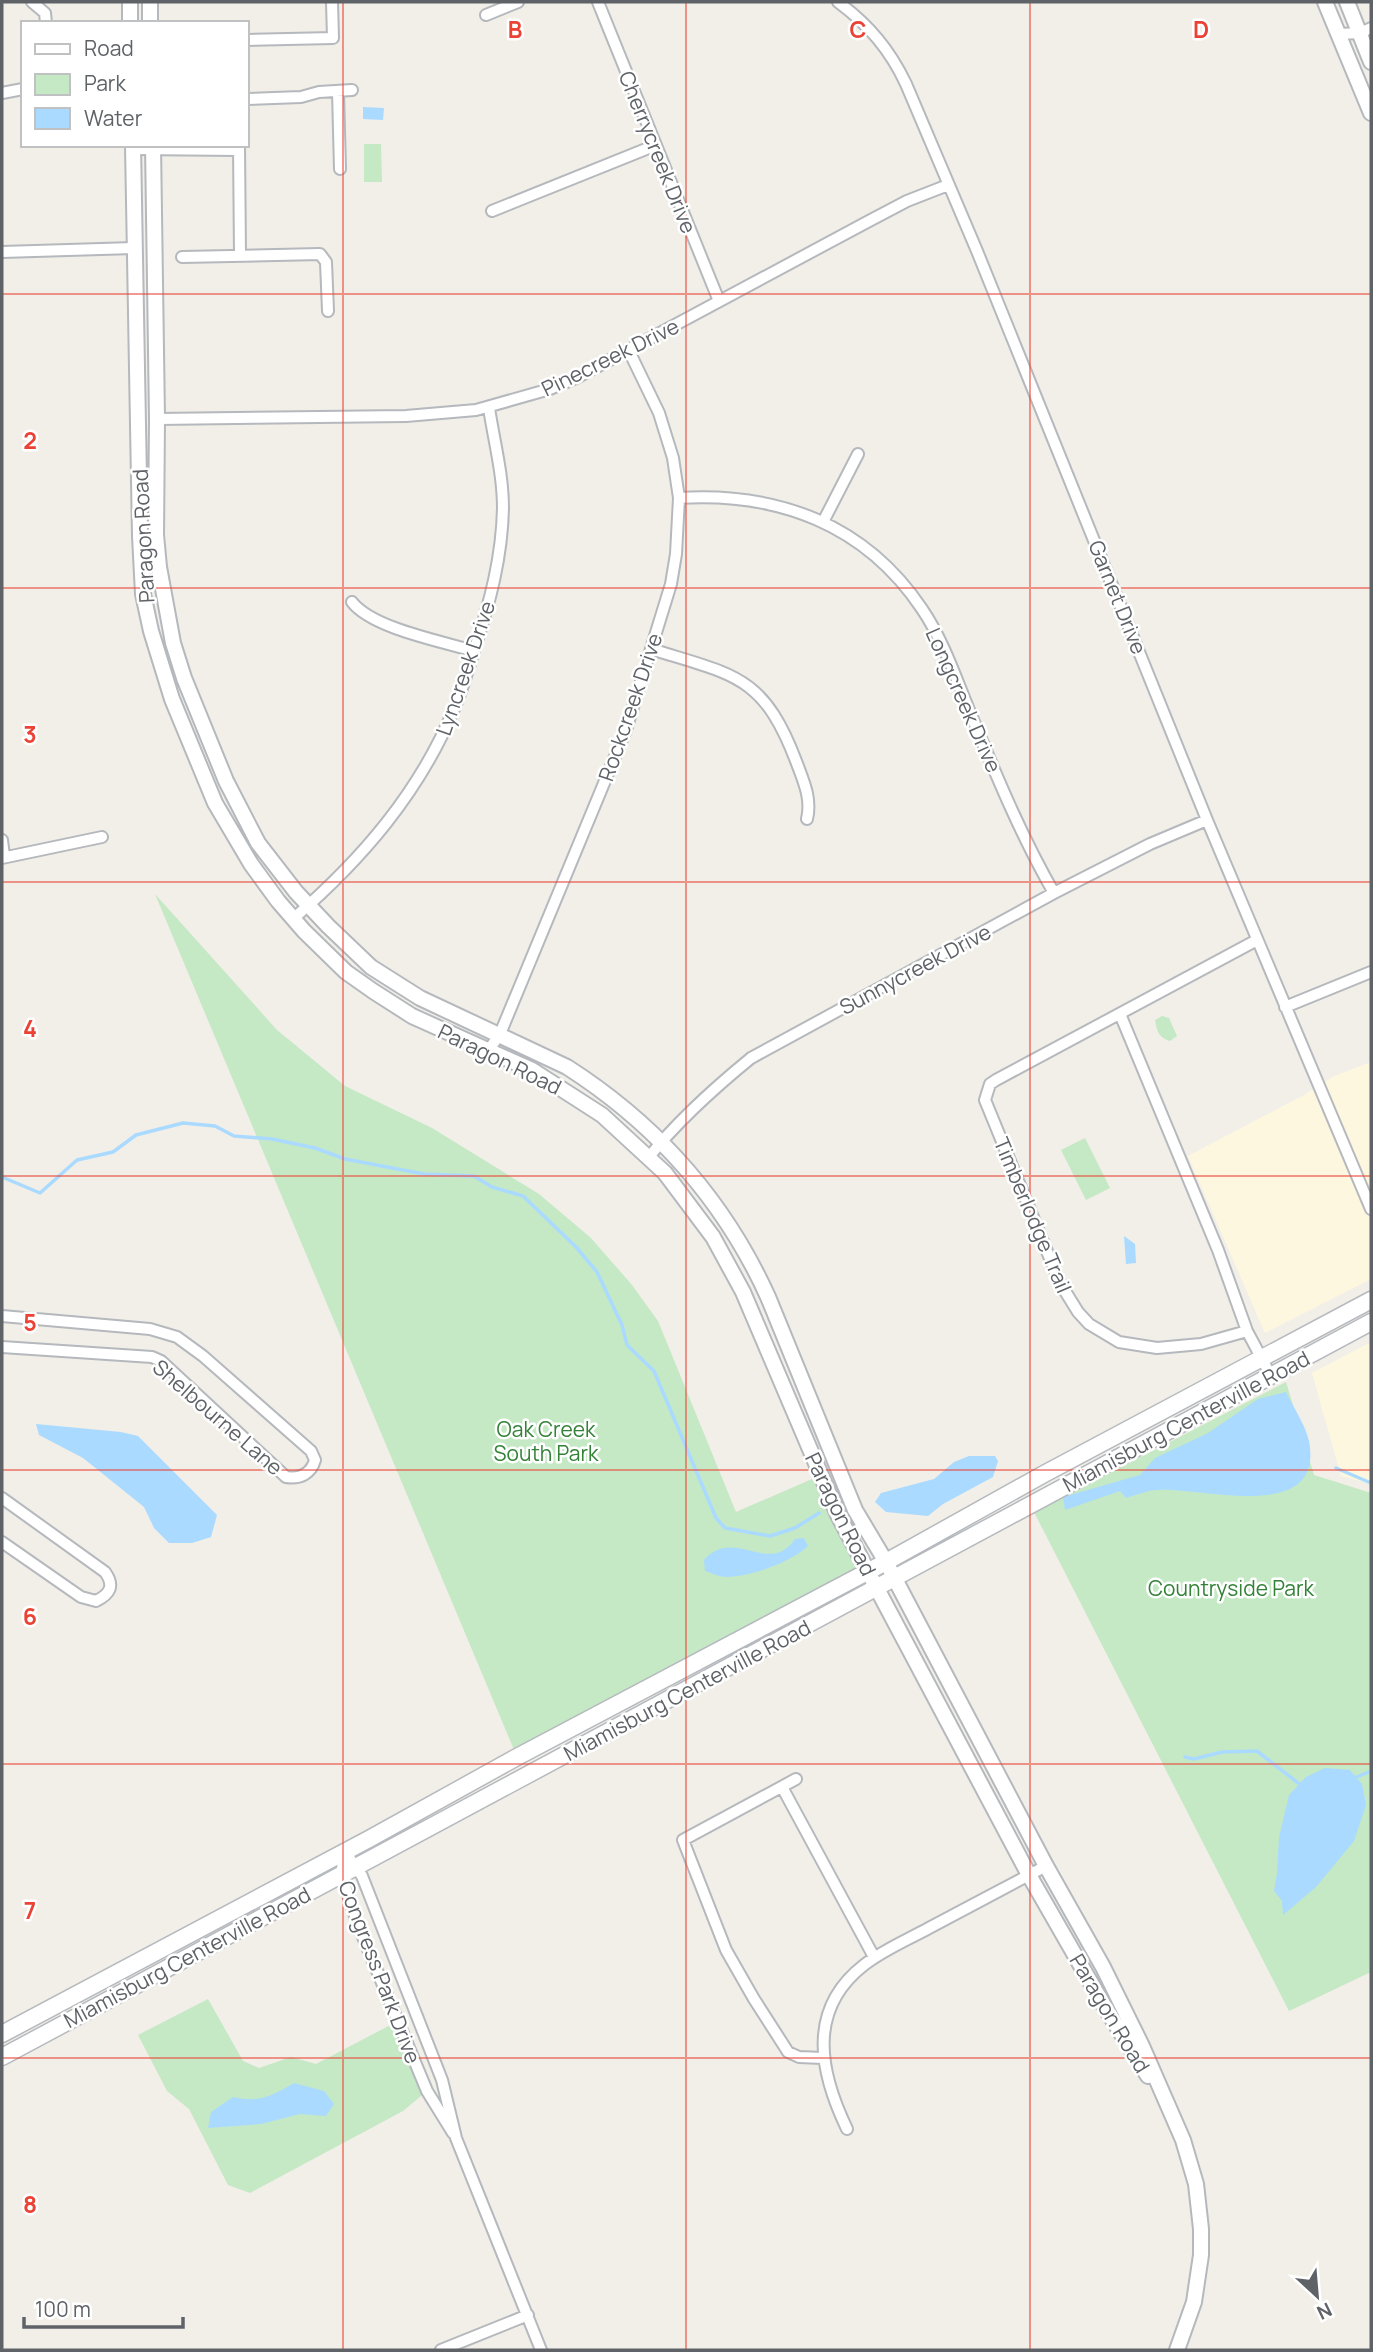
<svg xmlns="http://www.w3.org/2000/svg" width="1373" height="2352" font-family="Manrope,sans-serif">
<rect width="100%" height="100%" fill="#f1efe8"/>
<path fill="#fef7e0" d="M1371,1062v217l-106,54 -77,-177 116,-61 30,-19z
M1371,1342v142l-30,-8 -29,-103z"/>
<path fill="#c5e8c5" d="M364,144h17l1,38h-18z
M155,894l122,136 68,56 87,42 107,66 52,44 41,47 26,36 78,191 83,-36 49,95 -351,186z
M1162,1016l7,2 8,18 -7,5c-12,-4 -13,-10 -15,-21z
M1085,1138l25,50 -24,12 -25,-50z
M1286,1382l28,93 57,18v479l-82,39 -255,-499z
M208,1999l35,62 16,7 32,-11 25,7 82,-43 29,70 -24,20 -153,82 -22,-8 -39,-76 -22,-18 -29,-56z"/>
<path fill="#aadaff" d="M363,107l21,1 -1,12 -20,-1z
M1124,1236l11,8 1,19 -10,1z
M1286,1392c7,15 19,32 23,49 16,84 -108,46 -151,49 -10,0 -22,5 -32,8l-6,-7 -55,19 -2,-13 77,-22 15,-17 53,-25 50,-34z
M36,1424l85,8 17,4 79,79 -6,22 -19,6h-23l-15,-15 -10,-21 -61,-49 -44,-23z
M969,1456h26l3,5 -5,16 -50,27 -15,12 -42,-4 -11,-10 6,-9 53,-14 20,-17z
M804,1538l4,8c-17,16 -58,31 -82,31 -6,0 -15,-4 -21,-6l-1,-11c31,-34 65,17 91,-21z
M1325,1768l25,2 12,14 4,21 -12,36 -38,46 -33,28 -1,-14 -8,-10 3,-18 2,-36 10,-42 17,-18z
M294,2083l30,8 10,13 -8,12 -26,-2 -39,10 -53,4 3,-16 22,-15c26,6 39,-1 61,-14z"/>
<g fill="none" stroke-linecap="round" stroke-linejoin="round">
<path stroke="#aadaff" stroke-width="3.5" d="M2,1177l38,16 37,-33 36,-8 23,-17 47,-12 32,3 19,10 38,3 43,9 30,11 79,15 50,2 18,11 31,9 53,51 21,25 25,53 5,20 27,26 62,147 9,10 45,8 25,-8 24,-15
M1336,1468l35,15
M1185,1757l9,2 28,-7 35,-1 45,35
M1354,1778l17,-7"/>
<g stroke="#b5b8bc" stroke-width="14">
<path id="minor" d="M32,2l13,11 1,10
M598,2l121,299
M838,2c31,23 52,48 68,82l71,167 230,569 164,389
M486,15l32,-13
M1339,34l21,-1 11,-5
M247,40l86,-2 -1,-36
M338,91l2,78
M2,93l21,-4
M247,99l54,-2 18,-5 33,-2
M239,145l1,110
M133,149l106,1
M492,211l164,-66
M2,252l132,-4
M182,257l138,-3 6,8 2,49
M157,419l249,-3 70,-6 74,-21 26,-11 293,-157 38,-20 41,-16
M679,498c99,-6 186,26 243,111 21,31 33,67 47,101 26,62 51,124 85,183
M823,522l35,-68
M352,602c20,26 88,39 122,49
M651,649c82,26 112,25 145,112 7,19 16,37 11,58
M2,840l2,16
M2,858l100,-21
M294,918c68,-59 125,-125 160,-209 9,-20 14,-40 21,-61 15,-46 27,-91 28,-140 0,-34 -9,-67 -14,-100
M1285,1007l86,-35
M1120,1014l98,236 29,81 24,45
M488,1051l12,-17 126,-304 45,-146 5,-30 3,-56 -6,-40 -14,-45 -30,-62
M649,1157c26,-33 69,-72 102,-99l303,-165 96,-49 57,-24
M2,1316l148,13 27,8 26,19 108,95 4,9c-4,14 -15,19 -29,17l-125,-116 -9,-4 -150,-10
M1247,1331l-46,13 -44,4 -38,-6 -30,-18 -11,-12 -18,-29 -75,-183 5,-16 6,-4 261,-140
M2,1498l103,74c10,14 5,22 -9,29l-15,-4 -79,-55
M796,1779l-113,61 43,110 28,49 34,53 11,5 24,1
M782,1787l92,170
M345,1852l17,24 80,204 14,58 85,212
M345,1852l-4,22 17,51 69,166 26,42
M847,2129c-27,-56 -41,-119 17,-164 19,-15 43,-25 65,-37 39,-21 78,-41 117,-62
M441,2350l87,-35"/>
</g>
<g stroke="#b5b8bc" stroke-width="18">
<path id="tertiary" d="M130,2v21
M150,2v21
M1325,2l46,111
M1347,2l24,60
M133,145l7,391 3,58 8,37 21,68 43,104 36,61 27,37 26,30 42,41 27,19 39,25 120,54 70,45 63,58 48,64 30,55 95,223 191,360 74,129 45,72
M153,145l4,274 -1,116 3,32 14,76 11,35 42,103 32,62 38,49 32,34 43,41 49,31 147,69c89,57 157,133 201,230l87,213 31,52 160,304 57,101 39,79 41,94 13,44 5,45v26l-7,47 -17,48"/>
</g>
<g stroke="#b6babf" stroke-width="19">
<path id="secondary" d="M2,2034l367,-195 148,-82 369,-195 158,-88 327,-174
M2,2057l1369,-735"/>
</g>
<use href="#minor" stroke="#fff" stroke-width="10"/>
<use href="#tertiary" stroke="#fff" stroke-width="14"/>
<use href="#secondary" stroke="#fff" stroke-width="16"/>
</g>
<path fill="none" stroke="#ea4335" stroke-width="2" stroke-opacity="0.55" d="M343,2v2348M686,2v2348M1030,2v2348M2,294h1369M2,588h1369M2,882h1369M2,1176h1369M2,1470h1369M2,1764h1369M2,2058h1369"/>
<g text-anchor="middle" dominant-baseline="central" stroke-width="5" stroke-linejoin="round" paint-order="stroke">
<g font-size="21" fill="#5f6368" stroke="#fff">
<text transform="translate(658 152) rotate(68)">Cherrycreek Drive</text>
<text transform="translate(610 357) rotate(-26)">Pinecreek Drive</text>
<text transform="translate(143 536) rotate(-93)">Paragon Road</text>
<text transform="translate(1118 597) rotate(68)">Garnet Drive</text>
<text transform="translate(465 668) rotate(-71)">Lyncreek Drive</text>
<text transform="translate(964 700) rotate(66)">Longcreek Drive</text>
<text transform="translate(630 707) rotate(-71)">Rockcreek Drive</text>
<text transform="translate(915 969) rotate(-28)">Sunnycreek Drive</text>
<text transform="translate(500 1059) rotate(26)">Paragon Road</text>
<text transform="translate(1033 1215) rotate(67)">Timberlodge Trail</text>
<text transform="translate(218 1417) rotate(41)">Shelbourne Lane</text>
<text transform="translate(1186 1421) rotate(-28)">Miamisburg Centerville Road</text>
<text transform="translate(841 1514) rotate(64)">Paragon Road</text>
<text transform="translate(687 1690) rotate(-28)">Miamisburg Centerville Road</text>
<text transform="translate(187 1957) rotate(-28)">Miamisburg Centerville Road</text>
<text transform="translate(380 1972) rotate(69)">Congress Park Drive</text>
<text transform="translate(1110 2013) rotate(59)">Paragon Road</text>
</g>
<g font-size="21" fill="#348238" stroke="#fff">
<text x="546" y="1429">Oak Creek<tspan x="546" dy="24">South Park</tspan></text>
<text x="1231" y="1588">Countryside Park</text>
</g>
</g>
<g font-size="23" text-anchor="middle" font-weight="bold" fill="#ea4335" stroke="#fff" stroke-width="5" stroke-linejoin="round" paint-order="stroke">
<text x="515" y="38">B</text>
<text x="858" y="38">C</text>
<text x="1201" y="38">D</text>
<text x="30" y="449">2</text>
<text x="30" y="743">3</text>
<text x="30" y="1037">4</text>
<text x="30" y="1331">5</text>
<text x="30" y="1625">6</text>
<text x="30" y="1919">7</text>
<text x="30" y="2213">8</text>
</g>
<rect width="1373" height="2352" fill="none" stroke="#5f6368" stroke-width="7"/>
<rect x="21" y="21" width="228" height="126" fill="#ffffff" stroke="#bfc1c3" stroke-width="2"/>
<rect x="35" y="44" width="35" height="10" fill="#ffffff" stroke="#bfc1c3" stroke-width="2"/>
<text x="84" y="56" font-size="21" fill="#5f6368">Road</text>
<rect x="35" y="74" width="35" height="21" fill="#c5e8c5" stroke="#bfc1c3" stroke-width="2"/>
<text x="84" y="91" font-size="21" fill="#5f6368">Park</text>
<rect x="35" y="108" width="35" height="21" fill="#aadaff" stroke="#bfc1c3" stroke-width="2"/>
<text x="84" y="126" font-size="21" fill="#5f6368">Water</text>
<g transform="translate(1317 2296) rotate(154)" stroke="#ffffff" stroke-width="5" paint-order="stroke">
<path d="M0-5L12 26L0 18L-12 26Z" fill="#5f6368"/>
<text y="-10" font-size="19" font-weight="bold" text-anchor="middle" fill="#5f6368">N</text>
</g>
<path d="M24 2317v10h159v-10" fill="none" stroke="#5f6368" stroke-width="3.5"/>
<text x="35" y="2317" font-size="21" fill="#5f6368" stroke="#ffffff" stroke-width="5" paint-order="stroke">100 m</text>
</svg>
